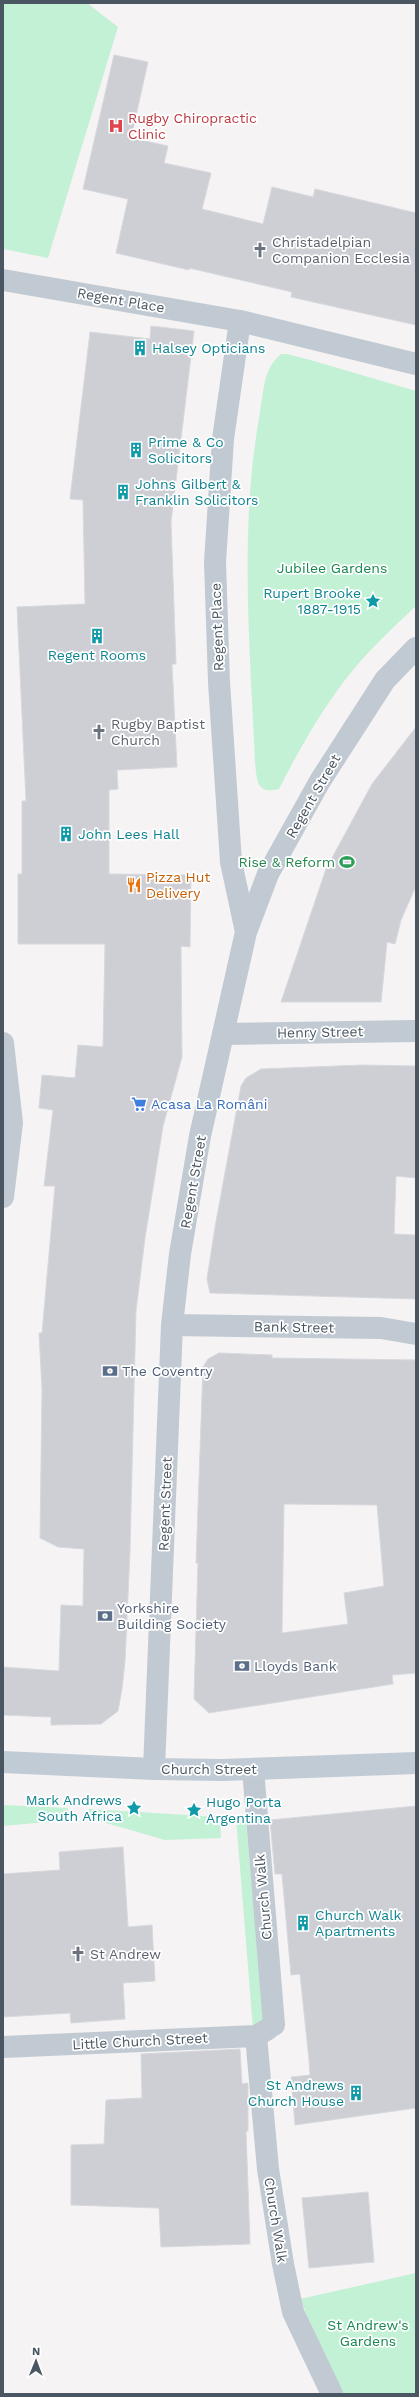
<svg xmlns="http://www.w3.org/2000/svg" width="419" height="2397" font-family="'Work Sans',sans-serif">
<rect width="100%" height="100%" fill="#f5f3f3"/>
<path fill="#c3f1d5" d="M3,3h84l31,24 -70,231 -45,-9z
M281,354h6l27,7 102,30v215c-25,23 -50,47 -71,74 -26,34 -47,72 -66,109 -23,6 -22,-9 -24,-27 -5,-117 -16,-234 5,-350 4,-22 3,-43 21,-58z
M3,1805l65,3v12l-65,6z
M89,1809l131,8 1,21 -56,2 -76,-22z
M236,1818l10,4 19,205 -12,2z
M416,2273v121h-75l-41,-95z"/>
<path fill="#cdcfd5" stroke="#d7d9de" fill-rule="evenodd" d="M114,55l34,7 -17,76 37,8 -4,17 47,10 -9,36 61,15 9,-37 41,10 2,-8 101,24v112l-125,-28 1,-5 -103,-24v2l-73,-17 12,-54 -45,-10z
M151,326l43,5 -23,191 5,142h-4l5,103 -60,3 1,19 -9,1v84l82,1 -1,72 -9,-1 1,111 -19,69 -18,112 -9,73 -6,240 -5,110 -3,28 -4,22 -17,13 -50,1v-8l-48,-2v-48l56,4 2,-66 22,1 1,-57 -26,-2 -18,-9 2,-149 -3,-56h3l13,-147h-11l9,-76 -14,-2 3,-33 33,3 3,-33 25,2 2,-103h-87v-70h4v-73h4l-9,-194 68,-3 -2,-104 -13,-1 20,-167 60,7z
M416,727v159l-15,34 -6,24 -8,-2 -6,60h-100l45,-133 46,-85z
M362,1065l54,1v112l-20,-2 -2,58 22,1v64l-206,-6 -3,-14 8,-52 26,-141 5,-8 15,-9z
M219,1353l53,2v3l144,2v313l-24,2 1,9 -184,29 -15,-14 4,-136h-2l7,-196 5,-8zM284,1504l93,1 7,81 -40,7 4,31 -66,9z
M416,1806v302l-121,17 -4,-48 19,-2 -1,-15 -9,-86 -9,1 -9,-101h-7l-5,-54z
M123,1847l5,80 24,-2 3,56 -32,2 2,36 -54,4 -1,-10 -67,4v-143l57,-4 -1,-18z
M240,2049l2,35 6,-1v48h-2l4,113 -89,3 -2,-39 -88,-3v-60l33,-1 2,-44 36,-2 -1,-44z
M368,2192l6,70 -65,6 -7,-70z"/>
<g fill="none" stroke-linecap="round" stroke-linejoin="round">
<path stroke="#c1cad2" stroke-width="22" d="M256,2036l12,133 15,95 10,48 39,82
M3,2047l253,-11 12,-7"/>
<path stroke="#c1cad2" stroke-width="22" d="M3,280l237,41 176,43
M240,321l-17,118 -8,123 4,120 12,180 15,70
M225,1034l191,-3
M3,1043l9,80 -9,74
M172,1325l209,3 35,6
M154,1769l18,-444 8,-71 20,-118 46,-204 22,-58 52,-93 65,-101 31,-32
M253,1769l21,256"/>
<path stroke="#c1cbd6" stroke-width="22" d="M3,1762l151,7 69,1 193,-7"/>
</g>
<defs>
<g id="hospital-bare" transform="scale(1.2)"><path d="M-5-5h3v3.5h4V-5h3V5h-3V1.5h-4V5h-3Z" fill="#e0444e" stroke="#fff" stroke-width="2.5" paint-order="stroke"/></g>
<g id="church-bare" transform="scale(1.2)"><path d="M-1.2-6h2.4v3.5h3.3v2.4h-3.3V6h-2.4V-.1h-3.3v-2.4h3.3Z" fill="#6b7280" stroke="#fff" stroke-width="2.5" paint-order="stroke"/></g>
<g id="building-bare" transform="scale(1.2)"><path d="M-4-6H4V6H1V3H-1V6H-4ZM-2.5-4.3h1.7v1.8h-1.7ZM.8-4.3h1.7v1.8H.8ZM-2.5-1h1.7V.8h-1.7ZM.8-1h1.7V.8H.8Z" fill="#0f9aa8" stroke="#fff" stroke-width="2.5" paint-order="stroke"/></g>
<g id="sight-bare" transform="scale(1.2)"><path d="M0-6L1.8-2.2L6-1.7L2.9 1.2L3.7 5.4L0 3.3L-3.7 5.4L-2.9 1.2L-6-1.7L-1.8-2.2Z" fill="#0f9aa8" stroke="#fff" stroke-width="2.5" paint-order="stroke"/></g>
<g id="stadium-bare" transform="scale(1.2)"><path d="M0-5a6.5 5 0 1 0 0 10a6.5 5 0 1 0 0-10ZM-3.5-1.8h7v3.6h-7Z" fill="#2e9e5b" stroke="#fff" stroke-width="2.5" paint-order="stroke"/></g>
<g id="restaurant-bare" transform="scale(1.2)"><path d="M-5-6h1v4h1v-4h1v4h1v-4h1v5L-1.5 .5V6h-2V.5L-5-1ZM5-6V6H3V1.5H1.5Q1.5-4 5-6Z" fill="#e8710a" stroke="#fff" stroke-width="2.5" paint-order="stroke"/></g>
<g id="supermarket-bare" transform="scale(1.2)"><path d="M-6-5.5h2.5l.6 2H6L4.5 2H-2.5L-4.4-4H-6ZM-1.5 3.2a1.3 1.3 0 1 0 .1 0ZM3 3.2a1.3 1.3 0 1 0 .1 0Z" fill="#3f7fe0" stroke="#fff" stroke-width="2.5" paint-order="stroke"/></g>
<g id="bank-bare" transform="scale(1.2)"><path d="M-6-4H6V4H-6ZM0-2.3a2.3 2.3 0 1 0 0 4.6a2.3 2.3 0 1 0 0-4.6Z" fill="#5c6f8a" stroke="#fff" stroke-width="2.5" paint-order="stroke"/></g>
</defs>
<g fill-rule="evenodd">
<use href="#hospital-bare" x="116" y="126"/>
<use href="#church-bare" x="260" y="250"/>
<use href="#building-bare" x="140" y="348"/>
<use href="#building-bare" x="136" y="450"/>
<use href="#building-bare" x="123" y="492"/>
<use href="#sight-bare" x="373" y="601"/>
<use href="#building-bare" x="97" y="636"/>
<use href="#church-bare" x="99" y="732"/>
<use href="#building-bare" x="66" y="834"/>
<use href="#stadium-bare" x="347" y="862"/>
<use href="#restaurant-bare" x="134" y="885"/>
<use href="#supermarket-bare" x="139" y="1104"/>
<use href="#bank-bare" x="110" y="1371"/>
<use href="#bank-bare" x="105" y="1616"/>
<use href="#bank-bare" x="242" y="1666"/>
<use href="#sight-bare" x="134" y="1808"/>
<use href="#sight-bare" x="194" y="1810"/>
<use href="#building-bare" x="303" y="1923"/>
<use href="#church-bare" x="78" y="1954"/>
<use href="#building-bare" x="356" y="2093"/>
</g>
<g text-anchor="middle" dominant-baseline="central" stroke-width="3.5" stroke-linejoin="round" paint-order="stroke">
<g font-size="14" fill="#be3a42" stroke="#fff" text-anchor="start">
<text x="128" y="118">Rugby Chiropractic<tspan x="128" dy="16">Clinic</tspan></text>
</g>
<g font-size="14" fill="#5b616d" stroke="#fff" text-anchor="start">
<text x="272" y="242">Christadelpian<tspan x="272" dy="16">Companion Ecclesia</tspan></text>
<text x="111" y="724">Rugby Baptist<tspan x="111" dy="16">Church</tspan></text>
<text x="90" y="1954">St Andrew</text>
</g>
<g font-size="14" fill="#4a5661" stroke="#fff">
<text transform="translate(121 300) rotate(10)">Regent Place</text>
<text transform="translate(217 627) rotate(-92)">Regent Place</text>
<text transform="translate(313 796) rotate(-60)">Regent Street</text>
<text transform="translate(320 1032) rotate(-1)">Henry Street</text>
<text transform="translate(193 1182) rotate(-80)">Regent Street</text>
<text transform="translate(294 1327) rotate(1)">Bank Street</text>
<text transform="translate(165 1504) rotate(-88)">Regent Street</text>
<text x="209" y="1769">Church Street</text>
<text transform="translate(263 1897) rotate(-95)">Church Walk</text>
<text transform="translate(140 2041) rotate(-3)">Little Church Street</text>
<text transform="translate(276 2220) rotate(81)">Church Walk</text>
</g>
<g font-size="14" fill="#0d838f" stroke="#fff" text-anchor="start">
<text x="152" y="348">Halsey Opticians</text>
<text x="148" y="442">Prime &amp; Co<tspan x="148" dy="16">Solicitors</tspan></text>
<text x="135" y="484">Johns Gilbert &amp;<tspan x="135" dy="16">Franklin Solicitors</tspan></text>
<text x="361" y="593" text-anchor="end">Rupert Brooke<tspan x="361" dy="16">1887-1915</tspan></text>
<text x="97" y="655" text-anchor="middle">Regent Rooms</text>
<text x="78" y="834">John Lees Hall</text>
<text x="122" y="1800" text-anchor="end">Mark Andrews<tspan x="122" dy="16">South Africa</tspan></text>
<text x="206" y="1802">Hugo Porta<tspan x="206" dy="16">Argentina</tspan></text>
<text x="315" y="1915">Church Walk<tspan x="315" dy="16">Apartments</tspan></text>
<text x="344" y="2085" text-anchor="end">St Andrews<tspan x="344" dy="16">Church House</tspan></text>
</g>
<g font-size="14" fill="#17864f" stroke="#fff">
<text x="332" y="568">Jubilee Gardens</text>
<text x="368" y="2325">St Andrew's<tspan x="368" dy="16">Gardens</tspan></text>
</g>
<g font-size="14" fill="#27864d" stroke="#fff" text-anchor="end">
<text x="335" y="862">Rise &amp; Reform</text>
</g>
<g font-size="14" fill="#c56008" stroke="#fff" text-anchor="start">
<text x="146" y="877">Pizza Hut<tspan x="146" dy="16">Delivery</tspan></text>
</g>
<g font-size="14" fill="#366cbe" stroke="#fff" text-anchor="start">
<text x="151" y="1104">Acasa La Români</text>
</g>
<g font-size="14" fill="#4e5e75" stroke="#fff" text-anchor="start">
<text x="122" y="1371">The Coventry</text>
<text x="117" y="1608">Yorkshire<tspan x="117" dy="16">Building Society</tspan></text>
<text x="254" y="1666">Lloyds Bank</text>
</g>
</g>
<rect width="419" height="2397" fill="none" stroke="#4a5661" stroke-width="8"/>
<g transform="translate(36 2361) rotate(1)" stroke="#ffffff" stroke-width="3" paint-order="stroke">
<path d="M0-3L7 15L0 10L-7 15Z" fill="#4a5661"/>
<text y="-6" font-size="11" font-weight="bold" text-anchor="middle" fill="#4a5661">N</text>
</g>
</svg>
